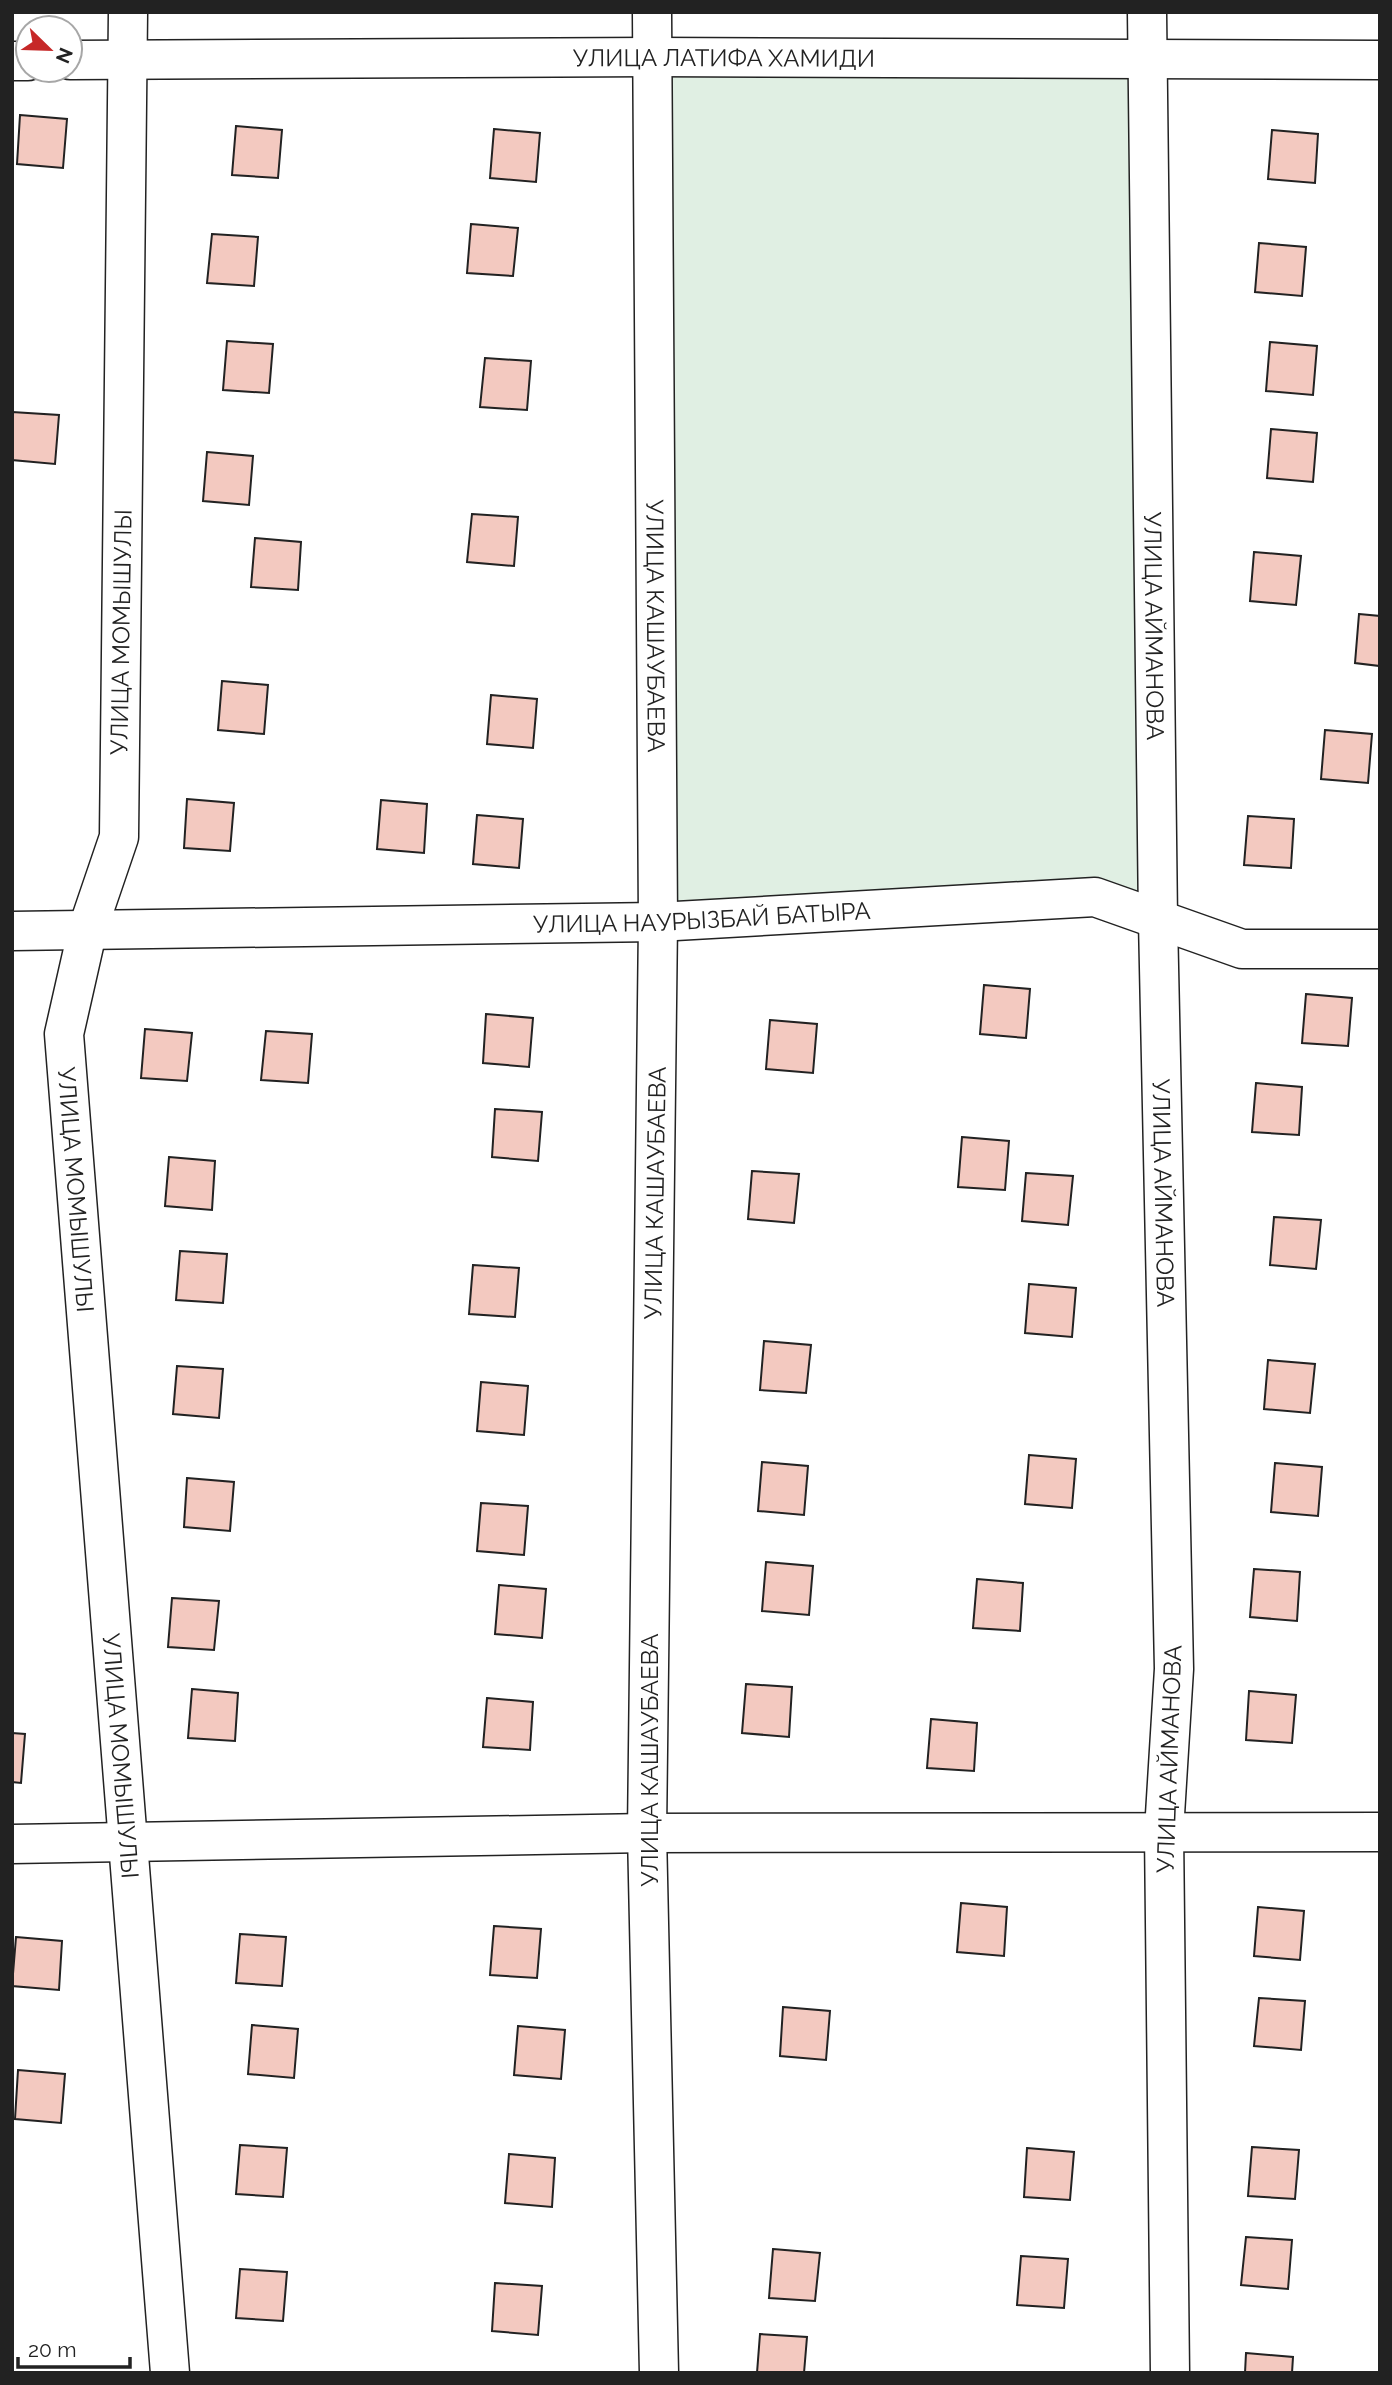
<svg xmlns="http://www.w3.org/2000/svg" width="1392" height="2385" font-family="Raleway,sans-serif">
<rect width="100%" height="100%" fill="#fff"/>
<path fill="#e0efe3" stroke="#6f6f6f" stroke-width="2" d="M652,57l495,3 11,860 -63,-23 -437,25z"/>
<path fill="#f3c9c0" stroke="#222" stroke-width="2" d="M20,115l47,4 -4,49 -46,-4z
M236,126l46,4 -4,48 -46,-3z
M494,129l46,4 -4,49 -46,-4z
M1272,130l46,4 -3,49 -47,-4z
M471,224l47,4 -5,48 -46,-3z
M212,234l46,3 -4,49 -47,-3z
M1259,243l47,4 -4,49 -47,-4z
M227,341l46,3 -4,49 -46,-3z
M1270,342l47,4 -4,49 -47,-4z
M485,358l46,3 -4,49 -47,-3z
M12,412l47,3 -4,49 -43,-4z
M1271,429l46,4 -4,49 -46,-4z
M207,452l46,4 -4,49 -46,-4z
M472,514l46,3 -4,49 -47,-4z
M255,538l46,4 -3,48 -47,-3z
M1254,552l47,4 -5,49 -46,-4z
M1359,614l21,2v50l-25,-3z
M222,681l46,4 -4,49 -46,-4z
M491,695l46,4 -4,49 -46,-4z
M1325,730l47,4 -4,49 -47,-4z
M187,799l47,4 -4,48 -46,-3z
M381,800l46,4 -3,49 -47,-4z
M477,815l46,4 -4,49 -46,-4z
M1248,816l46,3 -3,49 -47,-3z
M984,985l46,4 -4,49 -46,-4z
M1306,994l46,4 -4,48 -46,-3z
M486,1014l47,4 -4,49 -46,-4z
M770,1020l47,4 -4,49 -47,-4z
M145,1029l47,4 -5,48 -46,-3z
M266,1031l46,3 -4,49 -47,-3z
M1256,1083l46,4 -3,48 -47,-3z
M495,1109l47,3 -4,49 -46,-4z
M962,1137l47,4 -4,49 -47,-3z
M169,1157l46,4 -3,49 -47,-4z
M752,1171l47,3 -5,49 -46,-4z
M1026,1173l47,3 -5,49 -46,-4z
M1274,1217l47,3 -5,49 -46,-4z
M180,1251l47,3 -4,49 -47,-3z
M473,1265l46,3 -4,49 -46,-3z
M1029,1284l47,4 -4,49 -47,-4z
M764,1341l47,4 -5,48 -46,-3z
M1268,1360l47,4 -5,49 -46,-4z
M177,1366l46,3 -4,49 -46,-4z
M481,1382l47,4 -4,49 -47,-4z
M1029,1455l47,4 -4,49 -47,-4z
M762,1462l46,4 -4,49 -46,-4z
M1275,1463l47,4 -4,49 -47,-4z
M187,1478l47,4 -4,49 -46,-4z
M481,1503l47,3 -4,49 -47,-4z
M766,1562l47,4 -4,49 -47,-4z
M1254,1569l46,3 -3,49 -47,-4z
M977,1579l46,4 -3,48 -47,-3z
M499,1585l47,4 -4,49 -47,-4z
M172,1598l47,3 -5,49 -46,-3z
M746,1684l46,3 -3,50 -47,-4z
M192,1689l46,4 -3,48 -47,-3z
M1249,1691l47,4 -4,48 -46,-3z
M487,1698l46,4 -3,48 -47,-3z
M931,1719l46,4 -3,48 -47,-3z
M12,1733l13,1 -4,49 -9,-1z
M961,1903l46,4 -3,49 -47,-4z
M1258,1907l46,4 -4,49 -46,-4z
M494,1926l47,3 -4,49 -47,-3z
M240,1934l46,3 -4,49 -46,-3z
M16,1937l46,4 -3,49 -47,-4z
M1259,1998l46,3 -4,49 -47,-4z
M783,2007l47,4 -4,49 -46,-4z
M252,2025l46,4 -4,49 -46,-4z
M518,2026l47,4 -4,49 -47,-4z
M18,2070l47,4 -4,49 -46,-4z
M240,2145l47,3 -4,49 -47,-3z
M1252,2147l47,3 -4,49 -47,-3z
M1027,2148l47,4 -4,48 -46,-3z
M509,2154l46,4 -3,49 -47,-4z
M1246,2237l46,3 -4,49 -47,-4z
M773,2249l47,4 -5,48 -46,-3z
M1021,2256l47,3 -4,49 -47,-3z
M240,2269l47,3 -4,49 -47,-3z
M495,2283l47,3 -4,49 -46,-4z
M760,2334l47,3 -3,36h-47z
M1246,2353l47,4 -1,16h-47z"/>
<g fill="none" stroke-linecap="round" stroke-linejoin="round">
<g stroke="#222" stroke-width="41">
<g id="minor">
<path id="s1" d="M128,12l-9,825 -31,91 -24,106 106,1339"/>
<path id="s2" d="M652,12l6,910 -11,911 12,540"/>
<path id="s3" d="M1147,12l11,908 16,749 -10,162 6,542"/>
<path id="s4" d="M70,60l582,-3 728,3"/>
<path d="M12,61h16"/>
<path id="s5" d="M12,931l646,-9 437,-25 147,52h138"/>
<path d="M12,1844l635,-11 733,-1"/>
</g>
</g>
<use href="#minor" stroke="#fff" stroke-width="38"/>
</g>
<g text-anchor="middle" dominant-baseline="central" stroke-width="5" stroke-linejoin="round" paint-order="stroke">
<g font-size="24" fill="#222" stroke="#fff">
<text stroke="none"><textPath href="#s4" startOffset="654">УЛИЦА ЛАТИФА ХАМИДИ</textPath></text>
<text stroke="none"><textPath href="#s2" startOffset="614">УЛИЦА КАШАУБАЕВА</textPath></text>
<text stroke="none"><textPath href="#s3" startOffset="614">УЛИЦА АЙМАНОВА</textPath></text>
<text transform="translate(121 632) rotate(-89)">УЛИЦА МОМЫШУЛЫ</text>
<text stroke="none"><textPath href="#s5" startOffset="690">УЛИЦА НАУРЫЗБАЙ БАТЫРА</textPath></text>
<text stroke="none"><textPath href="#s1" startOffset="1186">УЛИЦА МОМЫШУЛЫ</textPath></text>
<text transform="translate(655 1193) rotate(-89)">УЛИЦА КАШАУБАЕВА</text>
<text stroke="none"><textPath href="#s3" startOffset="1181">УЛИЦА АЙМАНОВА</textPath></text>
<text stroke="none"><textPath href="#s1" startOffset="1754">УЛИЦА МОМЫШУЛЫ</textPath></text>
<text transform="translate(1169 1759) rotate(-88)">УЛИЦА АЙМАНОВА</text>
<text transform="translate(649 1760) rotate(-90)">УЛИЦА КАШАУБАЕВА</text>
</g>
</g>
<rect width="1392" height="2385" fill="none" stroke="#222222" stroke-width="28"/>
<g transform="translate(49 49) rotate(113)"><circle r="33" fill="#ffffff" stroke="#a7a7a7" stroke-width="2"/>
<path d="M0-5L12 26L0 18L-12 26Z" fill="#c62828"/>
<text y="-10" font-size="19" font-weight="bold" text-anchor="middle" fill="#222222">N</text>
</g>
<path d="M18 2357v10h112v-10" fill="none" stroke="#222222" stroke-width="3.5"/>
<text x="28" y="2357" font-size="21" fill="#222222" stroke="#ffffff" stroke-width="5" paint-order="stroke">20 m</text>
</svg>
